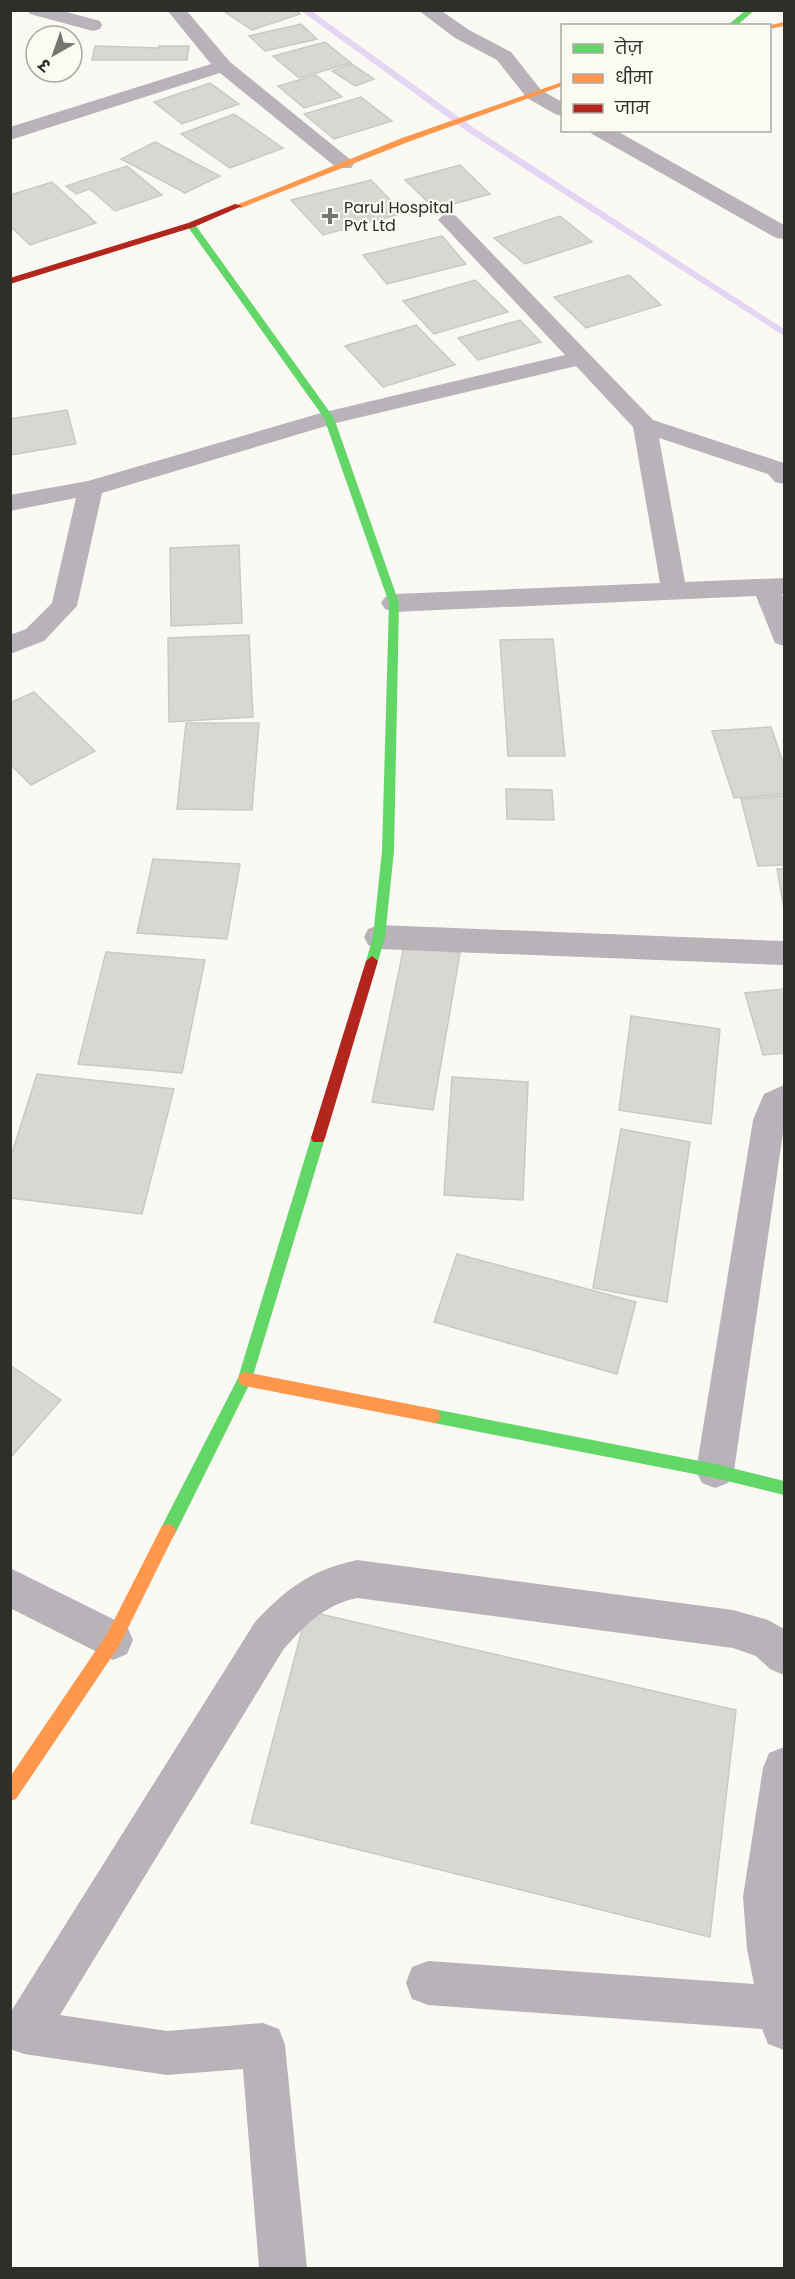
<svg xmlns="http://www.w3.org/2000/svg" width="795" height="2279" font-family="Poppins,'Noto Sans Devanagari',sans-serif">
<rect width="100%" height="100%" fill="#faf9f4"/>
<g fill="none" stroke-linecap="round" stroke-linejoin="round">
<path fill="#e4d5f2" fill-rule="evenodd" d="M300,10h10l164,118 310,201v7l-316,-204z"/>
</g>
<path fill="#d8d7d4" stroke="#c9c9c5" stroke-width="1.5" d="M222,10h73l5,4 -48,16z
M301,24l16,15 -52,12 -16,-15z
M325,42l26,21 -52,15 -26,-22z
M95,46l64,2v-2h30l-2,14h-95z
M352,64l22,15 -19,7 -23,-15z
M316,75l26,22 -38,11 -26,-22z
M210,83l29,21 -57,20 -28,-22z
M361,97l31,24 -58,18 -30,-25z
M234,114l49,34 -53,20 -49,-34z
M155,142l65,34 -35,17 -64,-34z
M460,165l30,29 -55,15 -30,-29z
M127,166l35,29 -47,16 -25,-22 -14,5 -10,-8z
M371,180l32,33 -80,22 -32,-35z
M52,182l44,41 -66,22 -20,-19v-31z
M560,216l32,26 -67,22 -31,-26z
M442,236l24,28 -79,20 -24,-29z
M629,275l32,30 -75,23 -32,-31z
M475,280l33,32 -74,22 -31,-33z
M520,320l21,22 -63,18 -20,-22z
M416,325l39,40 -72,22 -38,-41z
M67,410l9,34 -66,11v-36z
M239,545l3,78 -71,3 -1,-78z
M249,635l4,82 -84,5 -1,-84z
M553,639l12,117h-57l-8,-116z
M34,692l61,59 -64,34 -21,-21v-61z
M186,723h73l-7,87 -75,-1z
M771,727l13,38v29l-50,4 -22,-67z
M506,789l46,1 2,30 -47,-1z
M784,796v69l-26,1 -17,-67z
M153,859l87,5 -13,75 -90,-6z
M777,869h7v40z
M404,946l56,7 -27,157 -61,-8z
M106,952l99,8 -23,113 -104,-9z
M784,989v64l-21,2 -18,-62z
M631,1016l89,13 -9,95 -92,-14z
M37,1074l137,15 -32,125 -132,-16v-39z
M452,1077l76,5 -5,118 -79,-5z
M621,1129l69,13 -23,160 -74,-14z
M457,1254l179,48 -19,72 -183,-52z
M10,1365l51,35 -51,58z
M307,1611l429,99 -26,227 -459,-114z"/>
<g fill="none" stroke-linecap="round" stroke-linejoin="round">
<path fill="#b7b3b8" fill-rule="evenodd" d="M27,10h32l41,11 2,4 -2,4 -7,2 -63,-17z
M167,10h19l44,52 121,98 3,4 -3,4h-14l-117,-95 -210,67v-13l201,-63z
M418,10h22l29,20 42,22 30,38 21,12v14l-7,-2 -28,-16 -30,-38 -42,-22z
M589,130h26l169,95v14l-8,-1 -184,-104z
M449,214l7,2 197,204 131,43v21l-9,-2 -7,-8 -109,-36 26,144 99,-4v16h-2l2,8v44l-9,-3 -19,-47 -362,16 -9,-3 -4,-6 4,-6 9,-3 266,-11 -27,-156 -57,-61 -240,57 -234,70 -25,113 -33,35 -34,13v-19l16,-6 26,-26 24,-105 -66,13v-16l78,-14 233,-68 244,-58 -123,-131 -4,-4 4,-4z
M379,925l405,16v24l-405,-16 -11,-4 -4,-8 4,-8z
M784,1085v41l-50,345 -6,12 -13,5 -13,-5 -6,-12 57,-351 11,-26z
M357,1560l376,50 35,10 16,9v46l-14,-6 -14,-13 -23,-8 -376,-50c-33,7 -52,27 -74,52l-223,365 107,16 96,-8 16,6 6,16 22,223h-48l-16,-199 -76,6 -143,-21 -14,-5v-36l245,-391c32,-34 56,-52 102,-62z
M10,1568l117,58 6,14 -6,14 -14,6 -103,-52z
M784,1747v303l-16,-6 -6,-15 -334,-24 -16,-6 -6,-16 6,-16 16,-6 326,23 -7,-35 -4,-52 20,-129 6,-15z"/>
<path fill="#63d668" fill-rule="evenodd" d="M746,10h9l-19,16h-9z
M188,223h6l140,195 65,185 -5,248 -9,86 -7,24 -6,5 -6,-5 7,-24 9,-86 7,-248 -65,-185 -136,-191z
M318,1132l5,2 2,4 -73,241 -78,157 -6,2 -6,-2 -2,-5 2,-5 76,-148 73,-240 2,-4z
M434,1409l281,55 69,17v14l-69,-17 -281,-55 -5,-2 -2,-5 2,-5z"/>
<path fill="#ff974d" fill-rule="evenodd" d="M784,22v4l-14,3v-3h-3z
M562,82v4l-154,56 -167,66 -7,-2 168,-68z
M245,1372l189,37 5,2 2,5 -2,5 -5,2 -189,-37 -5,-2 -2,-5 2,-5z
M168,1524l6,2 2,5 -57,115 -103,153 -6,2v-24l97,-143 55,-108z"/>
<path fill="#b3261e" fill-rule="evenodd" d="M235,204l7,2 -48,21 -184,57v-6l178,-55z
M372,956l6,5 -53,177 -2,4h-10l-2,-4 55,-177z"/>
</g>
<path fill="#757571" stroke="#fcfbf2" stroke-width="2" d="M327 207h6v6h6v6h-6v6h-6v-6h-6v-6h6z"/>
<g text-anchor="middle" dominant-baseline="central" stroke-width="4.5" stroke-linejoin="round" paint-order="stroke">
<g font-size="16" fill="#2e2e2a" stroke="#fcfbf2" text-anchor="start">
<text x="344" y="207">Parul Hospital<tspan x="344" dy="18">Pvt Ltd</tspan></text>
</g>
</g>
<rect width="795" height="2279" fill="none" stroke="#2e2e2a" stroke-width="24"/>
<rect x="561" y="24" width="210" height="108" fill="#fcfbf2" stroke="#aaa9a2" stroke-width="1.5"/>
<rect x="573" y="44" width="30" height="9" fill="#63d668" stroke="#aaa9a2" stroke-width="1.5"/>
<text x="615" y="54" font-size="18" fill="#2e2e2a">तेज़</text>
<rect x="573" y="74" width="30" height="9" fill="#ff974d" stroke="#aaa9a2" stroke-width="1.5"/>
<text x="615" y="84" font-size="18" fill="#2e2e2a">धीमा</text>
<rect x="573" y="104" width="30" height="9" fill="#b3261e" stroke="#aaa9a2" stroke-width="1.5"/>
<text x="615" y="114" font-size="18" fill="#2e2e2a">जाम</text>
<g transform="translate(54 54) rotate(220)"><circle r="28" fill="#fcfbf2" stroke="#aaa9a2" stroke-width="1.5"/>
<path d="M0-4.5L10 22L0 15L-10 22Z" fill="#757571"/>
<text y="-9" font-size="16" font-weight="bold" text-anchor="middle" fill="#2e2e2a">उ</text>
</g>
</svg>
